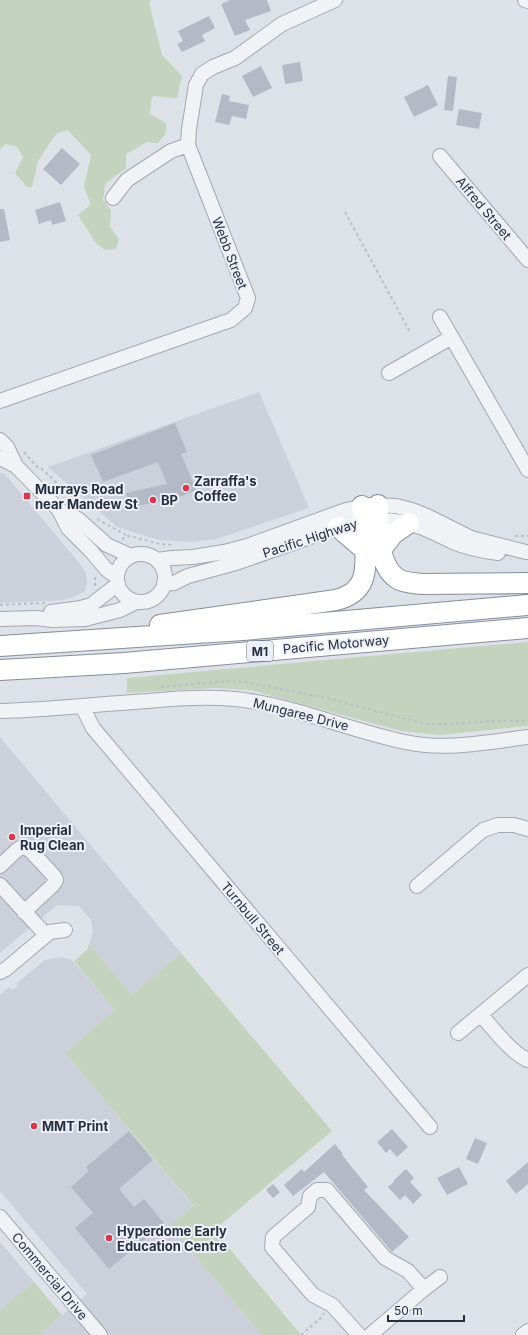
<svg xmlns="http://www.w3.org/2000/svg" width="528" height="1335" font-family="Inter,sans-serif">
<rect width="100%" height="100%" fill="#dde1e8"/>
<path fill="#cbd0da" d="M259,392l50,116 -93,31 -25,3 -32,-2 -42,-13 -69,-60z
M0,473h4l76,91 6,9 1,10 -2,8 -7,4 -14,5 -64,3z
M0,737l181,216 -49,42 -43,-51 4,-12 -2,-12 -12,-14 -22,-1 -57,48z
M62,957l10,3 43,50 -50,43 129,154 -24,19 92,109h-224l49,-41 -87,-103v-196l9,-8 3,3 6,-4 -2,-2 29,-24z
M0,1242l34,40 -34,28z"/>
<path fill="#c3d3be" d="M0,0h151l-2,3 13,52 20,21 -5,22 -24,-2 -2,5 -1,13 17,10 -2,11 -7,8 -11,-1 -21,12v14l-21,16 -2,16 8,10 -1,17 9,12 -3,10 -11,1 -9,-7 -18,-28 13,-11 -7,-16 7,-33 -23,-25 -11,3 -7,10 -12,18 -6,26h-5l-12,-14 8,-16 -6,-10 -11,-3 -6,5z
M528,642v84l-88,9 -39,-4 -151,-41 -35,-2 -88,5v-15z
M89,944l43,51 49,-42 151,178 -118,99 87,105h-39l-92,-109 24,-20 -129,-153 50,-43 -41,-49 13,-11z
M34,1282l28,33 -24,20h-38v-25z"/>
<path fill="#b4bac5" d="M230,0h37l4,11 -26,9 5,10 -15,6 -14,-32z
M209,16l6,12 -13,7 3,6 -23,11 -5,-8 6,-3 -5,-10z
M300,62l3,19 -18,3 -3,-19z
M261,66l11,22 -19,9 -11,-21z
M448,76l9,1 -4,34 -9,-1z
M428,85l10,20 -24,12 -10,-20z
M222,94l8,2 -1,5 20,4 -3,14 -14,-3 -3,9 -14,-3z
M459,109l23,4 -3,16 -23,-4z
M62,148l18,16 -19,21 -18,-16z
M60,202l6,19 -14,4 -1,-5 -12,4 -4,-14z
M0,209h4l6,31 -10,2z
M175,423l12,29 -6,2 15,36 -24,10 -43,7 -3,-14 41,-9 -9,-22 -55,20 -12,-27z
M392,1129l16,18 -11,10 -7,-8 -4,4 -9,-11z
M129,1131l24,29 -34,29 15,18 10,-8 20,24 -55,46 -34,-41 18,-15 -22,-26 18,-16 -3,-4z
M475,1138l12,5 -9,21 -12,-5z
M335,1144l8,10 -1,1 26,32 -4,3 45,47 -17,15 -68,-80 -31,24 -9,-11 18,-16 2,3z
M528,1162v22l-12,10 -10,-13z
M459,1167l9,17 -21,11 -10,-17z
M406,1169l8,9 -4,4 12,13 -9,9 -8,-9 -5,5 -12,-13 6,-5 -1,-1z
M273,1184l7,8 -7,6 -7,-8z"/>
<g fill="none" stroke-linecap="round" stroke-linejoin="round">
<g stroke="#a2a8b2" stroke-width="16">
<path id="minor" d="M525,0l3,1
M440,156l88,104
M113,198l14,-18 44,-29 17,-6
M440,317l88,153
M389,373l63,-36
M0,401l231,-81 14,-12 3,-10 -60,-153 1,-16 7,-44 6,-11 11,-7 22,-9 47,-34 53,-24
M0,440l7,7 9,19 43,44 9,18 23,23 15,18 11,8
M0,458l16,8
M59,510l19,9 29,26 24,11
M117 578a24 24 0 1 1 48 0a24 24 0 1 1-48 0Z
M157,560l15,-2 21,-1 31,-5 23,-6 99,-36 24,-5 26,1 16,4 17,7 42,21 55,14
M164,584l10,-1 14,-7 48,-13 111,-39c25,-6 51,-6 76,4 10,4 20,9 30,14 14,6 29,9 45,11
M51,612l30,-4 10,-3 27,-21
M0,619l36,-1 16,2 33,-1 35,-9 16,-8
M82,706l11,22 337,399
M0,711c49,-1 98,-7 148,-10 29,-3 58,-5 87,-2 58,6 113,31 170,43 40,9 83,0 123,-5
M0,866l17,-16 5,-3 8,3 24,26 2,4 -3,5 -29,27
M0,885l46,50
M417,886l66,-56 15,-5h16l14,4
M0,972l6,-3 44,-37 15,-2
M481,1015c12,13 30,38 47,45
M458,1033l70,-58
M0,1217l100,118
M359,1335l-27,-30 -19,-10 -41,-48 1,-10 35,-30 2,-11 7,-6h10l58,68 23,13 16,18
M370,1335l54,-46 16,-12
M523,1335l5,-4"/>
</g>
<g stroke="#848ea0" stroke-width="22">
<path id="highway" d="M378,505c0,22 -1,61 20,74 7,4 16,4 24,5l106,-1
M338,527l28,24
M381,550l12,-16 16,-11
M160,625l176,-25c29,-7 31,-27 29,-53 0,-14 -2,-27 -3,-41
M0,646l243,-16 285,-25
M0,670l124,-7 404,-35"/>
</g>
<path stroke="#bbbfc7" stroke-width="2" stroke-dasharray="3 3" stroke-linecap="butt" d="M345,212l65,120
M24,452l12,14 6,3 41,39
M97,519l31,17
M515,536h13
M122,539l6,-3h3l29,8 14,1
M95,586v-11
M0,605l45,-2
M161,687l68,-6 16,1 77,15 104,27h21l49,-3h32
M301,1335l21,-18 2,-4"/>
<use href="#minor" stroke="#f0f2f6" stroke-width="14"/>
<use href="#highway" stroke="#fff" stroke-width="20"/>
</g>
<g fill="#d6394e" stroke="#edf0f6" stroke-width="1.5">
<circle cx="186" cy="488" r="4"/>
<rect x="23" y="492" width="8" height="8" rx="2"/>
<circle cx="153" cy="500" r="4"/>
<circle cx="12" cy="837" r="4"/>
<circle cx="34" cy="1126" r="4"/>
<circle cx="109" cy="1238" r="4"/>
</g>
<g text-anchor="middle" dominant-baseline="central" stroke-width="4" stroke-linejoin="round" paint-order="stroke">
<rect fill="#edf0f6" stroke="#626977" stroke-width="1" x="247" y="641" width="26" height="20" rx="3"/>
<g font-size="12" font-weight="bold" fill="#262f40">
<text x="260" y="651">M1</text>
</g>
<g font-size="13" fill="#262f40" stroke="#edf0f6">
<text transform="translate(484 208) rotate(50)">Alfred Street</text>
<text transform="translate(230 253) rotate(69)">Webb Street</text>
<text transform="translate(310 538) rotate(-18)">Pacific Highway</text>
<text transform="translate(336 644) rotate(-5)">Pacific Motorway</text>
<text transform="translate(301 714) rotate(14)">Mungaree Drive</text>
<text transform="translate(253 918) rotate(50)">Turnbull Street</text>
<text transform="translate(50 1276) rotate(50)">Commercial Drive</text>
</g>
<g font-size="13" font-weight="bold" fill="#262f40" stroke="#edf0f6" text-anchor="start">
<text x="194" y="481">Zarraffa's<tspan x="194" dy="15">Coffee</tspan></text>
<text x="35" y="489">Murrays Road<tspan x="35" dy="15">near Mandew St</tspan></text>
<text x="161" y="500">BP</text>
<text x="20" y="830">Imperial<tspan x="20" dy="15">Rug Clean</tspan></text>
<text x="42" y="1126">MMT Print</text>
<text x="117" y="1231">Hyperdome Early<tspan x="117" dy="15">Education Centre</tspan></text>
</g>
</g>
<path d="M388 1315v6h76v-6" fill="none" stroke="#262f40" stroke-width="2"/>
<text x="394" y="1315" font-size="12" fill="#262f40" stroke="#edf0f6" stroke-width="3" paint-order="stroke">50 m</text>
</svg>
